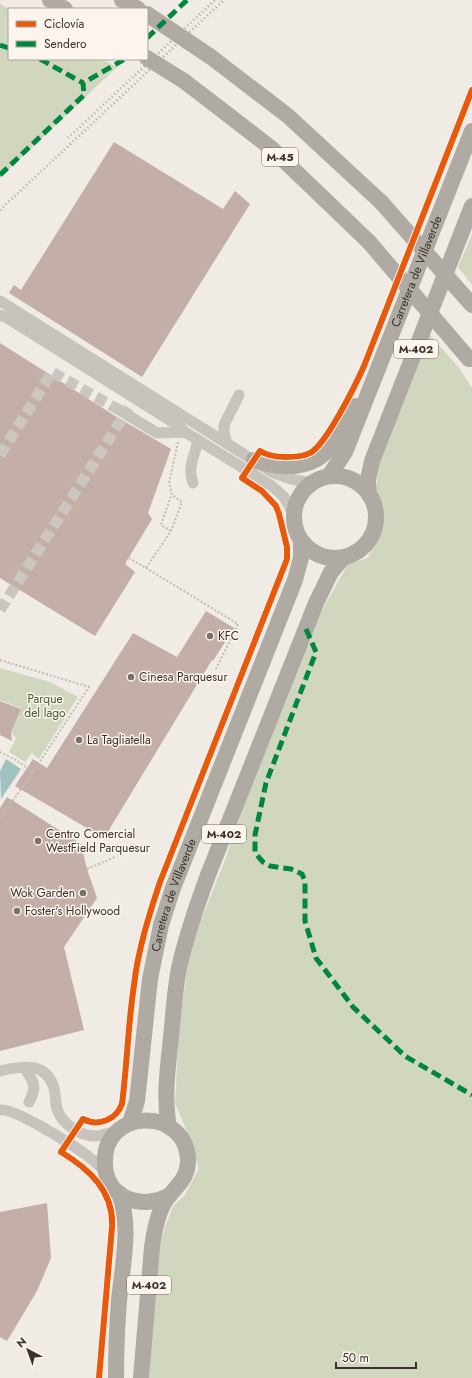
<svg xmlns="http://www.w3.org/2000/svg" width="472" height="1378" font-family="Jost,sans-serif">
<rect width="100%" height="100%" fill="#f0ebe5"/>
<path fill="#d1d6bf" d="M0,4l9,5v50h92l16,8 -117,111z
M472,234v51l-14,-18z
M429,334l31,35 12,19v990h-326l10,-115 9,-36 8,-21 12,-11 14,-27 -11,-34 -13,-31 4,-73 11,-83 34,-84 32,-96 65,-155 27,-48 20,-6 12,-32 -4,-34 3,-31z
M0,668l50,14 28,15 -39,62 -7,-6 -7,9 -16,-10 7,-14 -5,-6 10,-24 -21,-8z"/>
<path fill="#a1c2c1" d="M6,759l15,10 -20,30 -1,-28z"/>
<path fill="#c3afa7" d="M114,142l109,67 12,-18 15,13 -108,173 -133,-84 5,-8 7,5z
M0,343l117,74 54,32 -23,64 4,6 -27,45 10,8 -40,64 -95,-58z
M206,611l28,17 -21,33 -1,-1 -108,178 -89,-52 18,-27 14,9 86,-135 44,24z
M0,701l21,8 -10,23 1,9 -12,-6z
M7,797l74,47 6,25 10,29 -33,49 20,83 -84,21v-243z
M47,1203l4,55 -14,33 -30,50 -7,-4v-125z"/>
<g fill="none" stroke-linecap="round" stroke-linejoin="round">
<path stroke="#ccc6c0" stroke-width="11" stroke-dasharray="11 5.5" stroke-linecap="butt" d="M0,455l52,-83 69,39
M0,610l129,-202"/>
<path stroke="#c2bbb6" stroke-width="2" stroke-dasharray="2 2" stroke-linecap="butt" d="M171,531l-10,-6 10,-29
M129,558l17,10 25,-37 11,-29 -10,-7 -3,-12 9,-41
M146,568l92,56 -23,47
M0,660l89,27 -56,85 -33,47
M0,752l16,8 17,12
M87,869l28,-12"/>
<path stroke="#c9c3be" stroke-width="11" d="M0,301l274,172 17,6 21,4
M0,315l9,4 170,107 6,6 87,54 12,11 9,16
M121,411l36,22 28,-1
M227,444l-3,-11v-8l15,-30
M193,483c-6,-17 2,-27 5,-43
M24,1067c9,14 14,19 5,35
M0,1071c21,-5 46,-10 54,17 2,7 1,14 3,21 5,15 23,27 38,27 7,0 14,-3 21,-5
M0,1110c13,-3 71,34 85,44 7,5 14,11 21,18"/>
<g stroke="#afaaa4" stroke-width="16">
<path d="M50,0l15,9"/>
<path d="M122,0l16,9"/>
<path d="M211,57l77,59 93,86"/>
<path d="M184,81l87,67 98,94"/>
<path d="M254,460c23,8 54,11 73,-9 11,-13 19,-30 28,-45"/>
<circle cx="335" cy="517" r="41"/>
<path id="s1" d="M329,476l16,-24 127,-321"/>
<path d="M369,495l-1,-15 4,-19 100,-255"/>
<path id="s2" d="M130,1123l7,-22 13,-122 11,-54 12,-37 122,-308 6,-22v-17"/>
<path d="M169,1127c-5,-27 -2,-53 1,-80 3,-26 4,-53 9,-79 7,-32 18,-63 29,-93l108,-272 15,-31 12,-14"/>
<path d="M116,1378c0,-26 1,-52 3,-77 3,-35 13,-74 0,-108"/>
<path d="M141,1378l11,-131c2,-14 5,-31 12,-44 9,-15 23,-21 24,-41 1,-55 -86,-56 -83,2 1,35 38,47 65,31"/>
</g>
<path stroke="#b1aca8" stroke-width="3" stroke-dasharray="1 3" stroke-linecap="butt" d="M68,138l147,-138
M0,210l224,-210"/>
<path stroke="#afaaa4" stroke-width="16" d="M147,14l64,43
M147,58l37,23
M381,202l91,103
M369,242l100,117"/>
<path stroke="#00873e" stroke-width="5" stroke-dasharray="10 5" stroke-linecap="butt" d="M147,38l40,-38
M0,45l9,3
M40,59l43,24
M0,175l84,-80 -1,-12 42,-24
M306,629l10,23 -50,131 -11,52v18l8,9 7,4 21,3 11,5 3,7v40l11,37 37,49 52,49 67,39"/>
<g stroke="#fbf5ee" stroke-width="8">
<path id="cycleway" d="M99,1378l13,-151c2,-36 -23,-58 -51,-75l22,-33c15,8 33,1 39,-15 5,-39 6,-79 12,-119 4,-35 15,-70 26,-103l127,-323v-12l-8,-33 -3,-8 -14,-15 -20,-13 18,-27c8,5 16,6 26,6 7,0 17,0 24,-4 16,-8 46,-69 54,-87l108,-276"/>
</g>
<use href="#cycleway" stroke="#e8590c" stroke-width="6"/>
</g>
<g fill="#7a716c" stroke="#fbf5ee" stroke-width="1.5">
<circle cx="210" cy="636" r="4"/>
<circle cx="131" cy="677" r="4"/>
<circle cx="79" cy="740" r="4"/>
<circle cx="38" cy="841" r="4"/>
<circle cx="83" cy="893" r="4"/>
<circle cx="17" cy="911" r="4"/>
</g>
<g text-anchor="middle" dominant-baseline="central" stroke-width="3" stroke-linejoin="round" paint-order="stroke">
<g fill="#fbf5ee" stroke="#756b66" stroke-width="1">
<rect x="262" y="148" width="36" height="18" rx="3"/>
<rect x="394" y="340" width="44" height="18" rx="3"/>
<rect x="202" y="825" width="44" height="18" rx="3"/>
<rect x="127" y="1276" width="44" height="18" rx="3"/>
</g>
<g font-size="11" font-weight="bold" fill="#3b302b">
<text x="280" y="157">M-45</text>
<text x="416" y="349">M-402</text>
<text x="224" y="834">M-402</text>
<text x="149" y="1285">M-402</text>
</g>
<g font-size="12" fill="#3b302b" stroke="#fbf5ee">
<text stroke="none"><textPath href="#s1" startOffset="223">Carretera de Villaverde</textPath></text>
<text stroke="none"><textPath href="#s2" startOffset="233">Carretera de Villaverde</textPath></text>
</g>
<g font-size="12" fill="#3b302b" stroke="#fbf5ee" text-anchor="start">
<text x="218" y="636">KFC</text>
<text x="139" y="677">Cinesa Parquesur</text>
<text x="87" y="740">La Tagliatella</text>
<text x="46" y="834">Centro Comercial<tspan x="46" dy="14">WestField Parquesur</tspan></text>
<text x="75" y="893" text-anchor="end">Wok Garden</text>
<text x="25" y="911">Foster's Hollywood</text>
</g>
<g font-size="12" fill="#4a5a2e" stroke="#fbf5ee">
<text x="45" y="699">Parque<tspan x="45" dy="14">del lago</tspan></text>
</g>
</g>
<rect x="8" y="8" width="140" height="52" fill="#fbf5ee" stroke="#aea6a0"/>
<rect x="16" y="21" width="20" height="6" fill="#e8590c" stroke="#aea6a0"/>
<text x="44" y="28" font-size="12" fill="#3b302b">Ciclovía</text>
<rect x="16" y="41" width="20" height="6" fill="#00873e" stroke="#aea6a0"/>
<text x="44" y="48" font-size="12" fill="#3b302b">Sendero</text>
<g transform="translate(28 1350) rotate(319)" stroke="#fbf5ee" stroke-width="3" paint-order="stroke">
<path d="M0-3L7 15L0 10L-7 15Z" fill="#3b302b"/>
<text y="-6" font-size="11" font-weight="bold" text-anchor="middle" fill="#3b302b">N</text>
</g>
<path d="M336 1362v6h80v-6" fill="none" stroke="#3b302b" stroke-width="2"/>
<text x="342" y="1362" font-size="12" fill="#3b302b" stroke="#fbf5ee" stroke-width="3" paint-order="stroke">50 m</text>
</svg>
